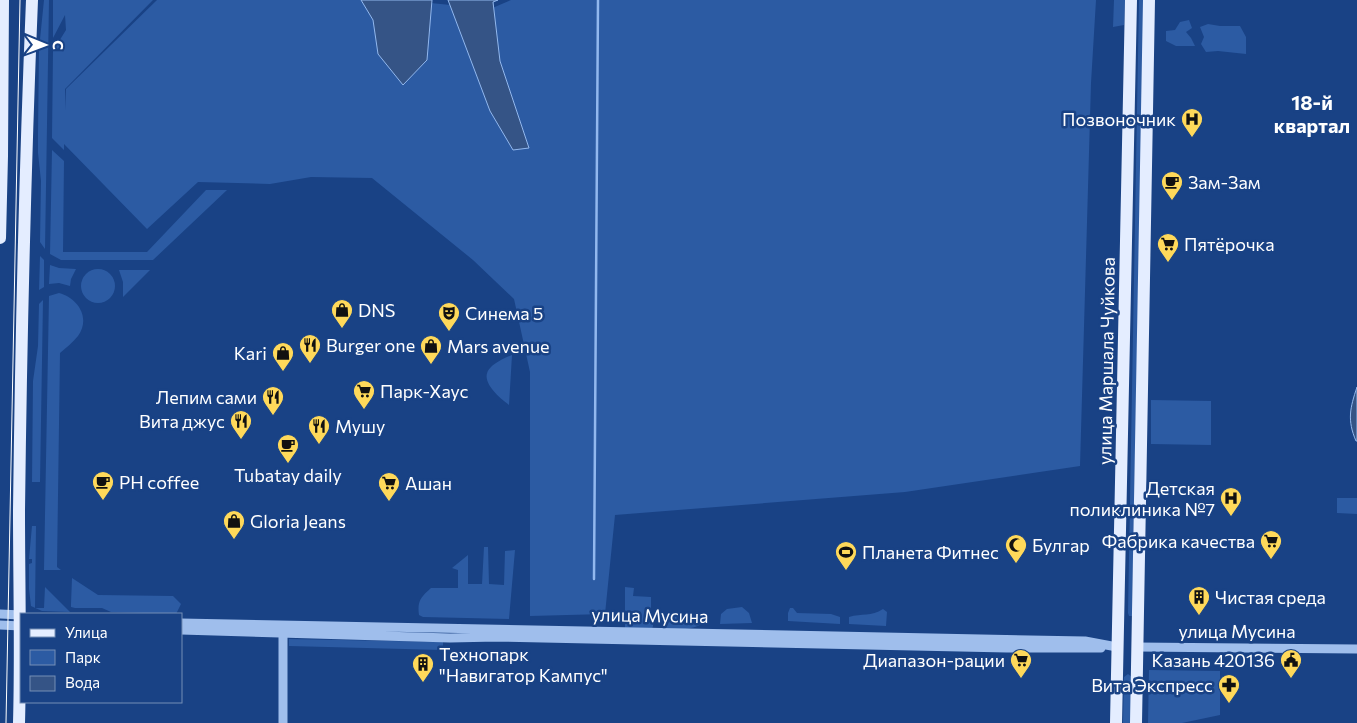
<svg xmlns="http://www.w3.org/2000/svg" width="1357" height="723" font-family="Commissioner,sans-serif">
<rect width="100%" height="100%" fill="#194285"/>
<path fill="#2c5ba3" d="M44,0h5l-4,249 -5,-7 1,-61 -3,-28v-20l1,-84z
M53,0h100l-88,89v21l1,-21 91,-89h244l89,9 21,-9h585l-5,83 -11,383 -175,26 -290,23 -10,99 -75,2v-244l-16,-73 -41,-39 -101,-82 -61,-1 -41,7 -72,-2 -51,47 -83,-85v6l-12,-12 1,-87 13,-21 -1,-15 -12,23z
M1114,0h11l-1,25 -11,2z
M1139,0h5l-12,616h-3l-1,-3z
M1189,20l3,8 -6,4 5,6 4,8h-19l-10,-5v-10l9,-1 5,-8z
M1208,24l12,2h20l6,11v17l-28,-3 -12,1 -5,-8 3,-7 -4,-10z
M52,150l12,11 -1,91h84l59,-62h21l-74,70h-92l-11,-6z
M40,256l4,4v27l-5,3z
M50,265l9,3 17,1 -5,10 -1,7 -11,-3 -10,1z
M81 286a17 17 0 1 1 34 0a17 17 0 1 1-34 0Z
M119,270h31l-27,27v-15z
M59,293c19,5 32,25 19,43 -5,6 -12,12 -18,17l-3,214 4,3h-17l5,-274z
M43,300l-3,182h-8l1,-101 5,-35 1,-42z
M512,355l-3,50c-9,-7 -32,-25 -18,-38 5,-5 14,-9 21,-12z
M1151,400l60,1v44l-60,-1z
M1337,498h20v16l-20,-1z
M32,526h4l-1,82h9l1,-21 25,25 -28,-1 -11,-5 -2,-17v-25l3,-1v-4h-3z
M484,547h4l1,37 15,1 1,-34 10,-1 -6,69 -86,-2 -4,-2c-2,-14 2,-18 12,-27h27v-18l-6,-2 16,-13v29h14z
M72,578l26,17 75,1 8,8 -5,10 -65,-2 -9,-4h-27l-4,-1v-3z
M625,587l9,1 -1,8 18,1v18h3l-1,11 -1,3 -27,-1z
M742,607l7,6 3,10 -32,1 1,-10 6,-5z
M790,608h3l4,5 34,1 9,3v7l-52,-3v-8z
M883,609l4,3 -1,14 -37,-2v-7c13,-4 22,0 34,-8z
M665,615l43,1 1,2c-11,12 -27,12 -43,11l-4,-5 -1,-7z
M289,639l154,3v8l-154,-4z
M1149,670l71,1v44l-38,8h-34z
M1128,674l4,3 -1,46h-8l1,-46z"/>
<path fill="#355486" stroke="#92b8ee" d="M361,0h71l-5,60 -24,25 -25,-31 -5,-34z
M448,0h50l-5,2 7,59 29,87 -16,2 -23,-39z
M1357,387v54h-1c-9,-21 -6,-33 1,-54z"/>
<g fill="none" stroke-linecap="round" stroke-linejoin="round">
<path stroke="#92b8ee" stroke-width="2.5" d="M594,579l4,-579"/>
<path stroke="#9fbeec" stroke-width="9" d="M0,614l21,1
M181,623l904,18 32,6
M0,625l21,1
M283,628v95
M181,630l269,8 47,-1 510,11h94
M1137,647l220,2"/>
<path stroke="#e4edff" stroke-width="12" d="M0,238l2,-82 1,-156
M19,723c2,-71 0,-141 0,-212 2,-170 6,-341 13,-511
M1116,723l15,-723
M1136,723l13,-723"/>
<path stroke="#fff" stroke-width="1" d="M6,723l14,-723"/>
</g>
<defs>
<g id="hospital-pin" transform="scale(1.125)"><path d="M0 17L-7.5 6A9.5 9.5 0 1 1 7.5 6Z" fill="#ffd95a" stroke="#194285"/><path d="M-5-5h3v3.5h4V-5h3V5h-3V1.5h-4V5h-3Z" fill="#111"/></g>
<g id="cafe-pin" transform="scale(1.125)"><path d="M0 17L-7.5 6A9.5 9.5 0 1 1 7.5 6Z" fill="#ffd95a" stroke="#194285"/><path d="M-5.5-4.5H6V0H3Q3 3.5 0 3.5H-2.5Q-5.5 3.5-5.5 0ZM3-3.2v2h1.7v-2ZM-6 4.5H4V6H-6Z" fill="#111"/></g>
<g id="supermarket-pin" transform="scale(1.125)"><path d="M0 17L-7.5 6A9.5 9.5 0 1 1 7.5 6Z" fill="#ffd95a" stroke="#194285"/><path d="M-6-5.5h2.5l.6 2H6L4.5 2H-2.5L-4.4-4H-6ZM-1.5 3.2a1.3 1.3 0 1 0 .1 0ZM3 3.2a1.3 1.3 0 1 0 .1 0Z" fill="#111"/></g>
<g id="shop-pin" transform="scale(1.125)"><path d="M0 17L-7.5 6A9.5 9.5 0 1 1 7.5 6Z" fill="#ffd95a" stroke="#194285"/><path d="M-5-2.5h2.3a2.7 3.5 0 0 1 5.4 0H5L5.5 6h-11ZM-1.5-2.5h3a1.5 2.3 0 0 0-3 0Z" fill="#111"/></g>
<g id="theatre-pin" transform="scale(1.125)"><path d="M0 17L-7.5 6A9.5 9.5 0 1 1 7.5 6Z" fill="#ffd95a" stroke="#194285"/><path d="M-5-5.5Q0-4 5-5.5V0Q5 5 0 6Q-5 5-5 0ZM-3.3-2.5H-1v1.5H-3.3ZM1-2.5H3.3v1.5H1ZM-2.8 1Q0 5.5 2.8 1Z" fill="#111"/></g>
<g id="restaurant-pin" transform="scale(1.125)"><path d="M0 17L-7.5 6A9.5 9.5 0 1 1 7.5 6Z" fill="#ffd95a" stroke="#194285"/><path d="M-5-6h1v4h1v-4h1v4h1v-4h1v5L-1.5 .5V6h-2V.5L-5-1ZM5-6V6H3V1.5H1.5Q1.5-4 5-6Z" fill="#111"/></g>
<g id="mosque-pin" transform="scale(1.125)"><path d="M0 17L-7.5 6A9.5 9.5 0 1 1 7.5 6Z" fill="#ffd95a" stroke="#194285"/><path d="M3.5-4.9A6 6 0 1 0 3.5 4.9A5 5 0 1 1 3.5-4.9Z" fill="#111"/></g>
<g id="stadium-pin" transform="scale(1.125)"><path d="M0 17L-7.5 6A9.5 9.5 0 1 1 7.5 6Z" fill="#ffd95a" stroke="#194285"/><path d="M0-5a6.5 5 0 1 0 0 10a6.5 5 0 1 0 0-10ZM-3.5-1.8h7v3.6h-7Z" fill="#111"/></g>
<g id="building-pin" transform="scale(1.125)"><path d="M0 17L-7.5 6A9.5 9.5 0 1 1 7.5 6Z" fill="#ffd95a" stroke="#194285"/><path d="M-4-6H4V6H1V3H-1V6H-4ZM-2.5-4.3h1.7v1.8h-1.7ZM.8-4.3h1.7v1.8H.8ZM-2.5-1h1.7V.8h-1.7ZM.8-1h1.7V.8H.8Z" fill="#111"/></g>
<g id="civic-pin" transform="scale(1.125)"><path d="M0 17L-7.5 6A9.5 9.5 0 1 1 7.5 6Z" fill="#ffd95a" stroke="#194285"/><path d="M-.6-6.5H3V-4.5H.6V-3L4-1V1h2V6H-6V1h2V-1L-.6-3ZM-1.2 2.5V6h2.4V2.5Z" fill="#111"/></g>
<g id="pharmacy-pin" transform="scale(1.125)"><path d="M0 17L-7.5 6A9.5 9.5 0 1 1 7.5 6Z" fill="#ffd95a" stroke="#194285"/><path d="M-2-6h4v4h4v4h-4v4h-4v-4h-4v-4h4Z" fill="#111"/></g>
</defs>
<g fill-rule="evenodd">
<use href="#hospital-pin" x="1192" y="119"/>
<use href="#cafe-pin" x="1172" y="182"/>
<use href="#supermarket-pin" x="1168" y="244"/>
<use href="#shop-pin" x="342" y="310"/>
<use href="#theatre-pin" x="449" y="313"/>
<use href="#restaurant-pin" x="310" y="345"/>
<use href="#shop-pin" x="431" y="346"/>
<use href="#shop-pin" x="283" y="353"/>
<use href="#supermarket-pin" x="364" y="391"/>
<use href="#restaurant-pin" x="273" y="397"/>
<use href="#restaurant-pin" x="241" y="421"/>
<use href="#restaurant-pin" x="319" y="426"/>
<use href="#cafe-pin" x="288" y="445"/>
<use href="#cafe-pin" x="103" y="482"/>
<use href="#supermarket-pin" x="389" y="483"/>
<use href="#hospital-pin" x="1231" y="498"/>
<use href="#shop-pin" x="234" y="521"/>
<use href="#supermarket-pin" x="1271" y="541"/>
<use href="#mosque-pin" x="1016" y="545"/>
<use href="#stadium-pin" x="846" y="552"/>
<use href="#building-pin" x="1199" y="597"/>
<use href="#supermarket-pin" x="1021" y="660"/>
<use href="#civic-pin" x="1291" y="660"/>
<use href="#building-pin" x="423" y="664"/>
<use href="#pharmacy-pin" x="1229" y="685"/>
</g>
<g text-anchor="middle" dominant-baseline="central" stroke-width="5" stroke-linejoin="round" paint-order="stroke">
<g font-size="18" fill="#fff" stroke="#194285" text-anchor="start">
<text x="1176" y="119" text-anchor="end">Позвоночник</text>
<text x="1188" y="182">Зам-Зам</text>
<text x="1184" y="244">Пятёрочка</text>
<text x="358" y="310">DNS</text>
<text x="465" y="313">Синема 5</text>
<text x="326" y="345">Burger one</text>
<text x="447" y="346">Mars avenue</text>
<text x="267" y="353" text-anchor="end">Kari</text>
<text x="380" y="391">Парк-Хаус</text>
<text x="257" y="397" text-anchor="end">Лепим сами</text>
<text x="225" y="421" text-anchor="end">Вита джус</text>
<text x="335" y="426">Мушу</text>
<text x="288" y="475" text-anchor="middle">Tubatay daily</text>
<text x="119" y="482">PH coffee</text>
<text x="405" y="483">Ашан</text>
<text x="1215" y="488" text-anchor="end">Детская<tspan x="1215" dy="21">поликлиника №7</tspan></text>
<text x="250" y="521">Gloria Jeans</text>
<text x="1255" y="541" text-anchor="end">Фабрика качества</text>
<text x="1032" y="545">Булгар</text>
<text x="862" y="552">Планета Фитнес</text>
<text x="1215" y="597">Чистая среда</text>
<text x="439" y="654">Технопарк<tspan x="439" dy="21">"Навигатор Кампус"</tspan></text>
<text x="1005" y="660" text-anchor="end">Диапазон-рации</text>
<text x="1275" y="660" text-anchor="end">Казань 420136</text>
<text x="1213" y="685" text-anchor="end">Вита Экспресс</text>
</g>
<g font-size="18" fill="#fff" stroke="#194285">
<text transform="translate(1106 361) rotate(-89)">улица Маршала Чуйкова</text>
<text transform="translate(650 615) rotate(1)">улица Мусина</text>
<text x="1237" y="631">улица Мусина</text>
</g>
<g font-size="20" font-weight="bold" fill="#fff" stroke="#194285">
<text x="1312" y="102">18-й<tspan x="1312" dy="23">квартал</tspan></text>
</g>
</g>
<rect x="20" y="613" width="162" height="90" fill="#194285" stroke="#758eb6"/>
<rect x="30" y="629" width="25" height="8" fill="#e4edff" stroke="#758eb6"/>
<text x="65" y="638" font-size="15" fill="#ffffff">Улица</text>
<rect x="30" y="650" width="25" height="15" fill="#2c5ba3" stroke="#758eb6"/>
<text x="65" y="663" font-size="15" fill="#ffffff">Парк</text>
<rect x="30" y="676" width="25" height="15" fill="#355486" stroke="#758eb6"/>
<text x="65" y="688" font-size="15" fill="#ffffff">Вода</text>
<g transform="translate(45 45) rotate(91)" stroke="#194285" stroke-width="4" paint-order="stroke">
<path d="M0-4L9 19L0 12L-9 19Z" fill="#ffffff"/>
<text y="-8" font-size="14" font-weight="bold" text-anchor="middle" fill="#ffffff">С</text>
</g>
</svg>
